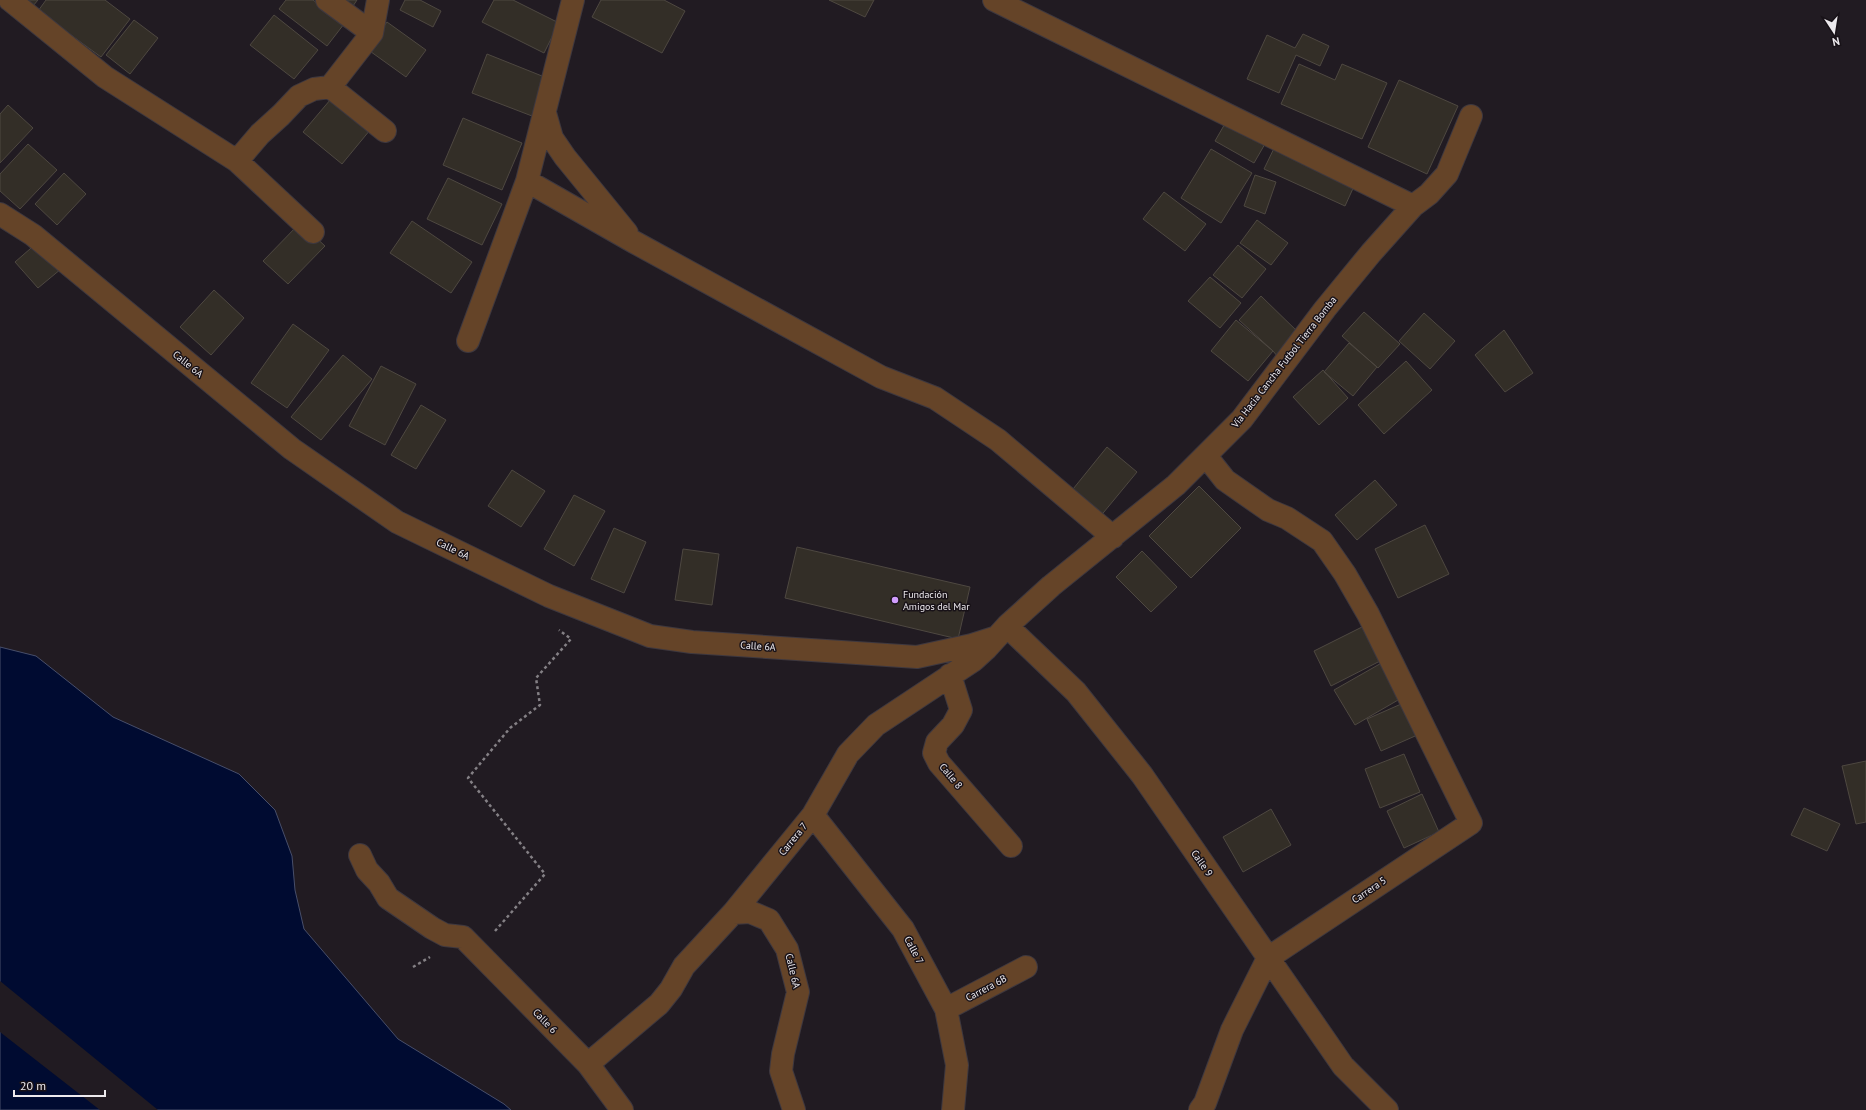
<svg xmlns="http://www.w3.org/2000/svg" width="1866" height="1110" font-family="'PT Sans',sans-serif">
<rect width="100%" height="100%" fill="#211b22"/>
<path fill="#000b31" stroke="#474e6a" d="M0,647l36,9 77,61 126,57 36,36 17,46 3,34 9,39 94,110 106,65 7,6h-511z"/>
<path fill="#211b22" d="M0,981l158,129h-58l-100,-78z"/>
<path fill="#332e27" stroke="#4e4841" d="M12,0h26l-11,13z
M46,0h59l25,19 -29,38 -63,-46z
M286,0h27l31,24 -17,22 -48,-37z
M337,0h20l-6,9z
M405,0h15l21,11 -8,16 -33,-17z
M494,0h19l46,23 -15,30 -62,-31z
M601,0h63l21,11 -23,42 -70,-36z
M829,0h45l-9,17z
M274,15l44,35 -24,29 -44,-34z
M134,20l24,18 -28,36 -24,-19z
M387,22l39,28 -20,27 -39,-28z
M1303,34l26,12 -9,20 -24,-11 -17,38 -32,-14 20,-44 28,13z
M487,54l60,24 -15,38 -60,-23z
M1299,64l36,16 7,-16 45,19 -25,56 -81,-35z
M1399,80l59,26 -31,68 -59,-27z
M336,93l39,31 -33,40 -39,-32z
M8,105l25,23 -33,35v-49z
M1234,108l39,22 -19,33 -39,-22z
M463,118l59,25 -20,47 -59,-25z
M1280,136l80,37 -15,33 -81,-37z
M28,144l29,26 -37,39 -20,-18v-17z
M1211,149l41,24 -31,50 -40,-25z
M64,173l22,21 -29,31 -22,-21z
M1255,175l21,7 -11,32 -21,-8z
M448,178l54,26 -20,41 -55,-26z
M1164,192l42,32 -21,27 -42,-32z
M1257,220l31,23 -17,22 -31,-22z
M412,221l60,41 -21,31 -61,-40z
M300,223l25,23 -37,38 -25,-23z
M38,242l23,27 -23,19 -23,-26z
M1238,245l28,24 -24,29 -29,-23z
M1210,277l31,26 -21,25 -32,-27z
M214,290l30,28 -33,37 -31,-28z
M1261,296l39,38 -22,23 -5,-6 -34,-31z
M1364,312l36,32 -22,24 -36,-32z
M1424,313l31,28 -25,28 -31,-28z
M1236,320l37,31 -25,30 -37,-30z
M293,324l36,26 -42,58 -36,-25z
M1504,330l29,43 -28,19 -30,-37z
M1349,343l28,24 -24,29 -29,-24z
M343,355l29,24 -51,61 -30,-23z
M1406,361l26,29 -48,44 -26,-29z
M381,366l35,18 -31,61 -36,-19z
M1323,370l25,28 -29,27 -26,-28z
M421,405l25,15 -30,49 -25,-14z
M1107,447l30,25 -38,46 -30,-24z
M512,470l33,21 -24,36 -33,-21z
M1375,480l22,25 -40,35 -22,-25z
M1199,486l42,42 -50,50 -42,-42z
M574,495l31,16 -31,55 -30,-17z
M1425,525l24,49 -51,24 -23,-49z
M614,528l32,14 -22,51 -33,-14z
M797,547l173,40 -12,52 -173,-41z
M683,549l36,5 -7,51 -37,-5z
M1142,551l35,36 -26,25 -35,-35z
M1366,625l18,34 -53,27 -17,-35z
M1385,661l20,35 -50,29 -21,-35z
M1408,701l14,32 -41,18 -14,-32z
M1404,754l16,38 -40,16 -15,-39z
M1866,761v61l-10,2 -14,-58z
M1422,794l17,38 -35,16 -17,-37z
M1804,808l36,16 -13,27 -36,-16z
M1271,809l20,36 -48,27 -20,-35z"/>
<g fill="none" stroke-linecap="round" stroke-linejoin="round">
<g stroke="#3e383f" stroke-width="24">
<path id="street" d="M10,0l95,77 132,84 76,71
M327,0l45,33
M994,0l419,206
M330,87l55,44
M545,113l7,25 13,19 62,76
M237,161l23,-27 21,-19 18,-19 15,-7 16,-2 42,-54 6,-33
M527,181l107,61 247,135 54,21 63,42 115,97
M0,214l33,21 259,214 105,73 152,74 101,40 42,6 225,15 55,-12 22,-7
M468,341l59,-160 46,-181
M1007,626l69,66 66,83 201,291 44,44
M950,675l11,35 -8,15 -16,17 -3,11 5,10 72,83
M813,815l90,114 43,80 11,56 -4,45
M360,855l7,15 12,13 9,15 44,30 13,7 18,2 125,127 34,46
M733,913l17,-1 19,8 18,29 11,43 -15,62 -2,17 13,39
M946,1009l80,-42
M588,1064l71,-60 12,-15 13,-23 49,-53 80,-98 35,-61 28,-29 98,-65 12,-11 21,-23 44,-40 125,-101 66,-66 83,-110 46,-56 42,-47 16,-12 18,-20 24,-58
M1200,1110l5,-7 27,-73 36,-72 203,-135 -103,-209 -23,-40 -23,-33 -35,-23 -19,-8 -43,-30 -19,-24"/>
</g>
<path stroke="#848085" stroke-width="2.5" stroke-dasharray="3 3" stroke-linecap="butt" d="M495,931l50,-57 -77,-96 42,-50 30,-23 -4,-27 35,-39 -12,-9
M413,967l17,-10"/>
<use href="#street" stroke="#654428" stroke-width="22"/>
</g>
<circle fill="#d19dfe" stroke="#181218" stroke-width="1.5" cx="895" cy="600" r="4"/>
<g text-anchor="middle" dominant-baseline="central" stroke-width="3" stroke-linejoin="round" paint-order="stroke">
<g font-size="10" fill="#edeaee" stroke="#181218">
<text transform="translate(1284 362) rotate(-52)">Vía Hacia Cancha Futbol Tierra Bomba</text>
<text transform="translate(188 364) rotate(39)">Calle 6A</text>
<text transform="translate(453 549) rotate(26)">Calle 6A</text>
<text transform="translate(758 646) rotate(4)">Calle 6A</text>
<text transform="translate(951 776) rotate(50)">Calle 8</text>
<text transform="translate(793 839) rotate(-51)">Carrera 7</text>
<text transform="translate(1202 863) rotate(55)">Calle 9</text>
<text transform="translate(1369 890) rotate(-34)">Carrera 5</text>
<text transform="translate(914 950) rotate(62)">Calle 7</text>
<text transform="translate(793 971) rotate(77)">Calle 6A</text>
<text transform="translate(986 988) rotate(-28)">Carrera 6B</text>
<text transform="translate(545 1021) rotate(46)">Calle 6</text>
</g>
<g font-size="10" fill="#edeaee" stroke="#181218" text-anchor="start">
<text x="903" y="594">Fundación<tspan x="903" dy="12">Amigos del Mar</tspan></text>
</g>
</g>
<g transform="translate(1834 32) rotate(168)" stroke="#181218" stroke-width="3" paint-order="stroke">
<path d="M0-3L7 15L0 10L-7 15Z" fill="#edeaee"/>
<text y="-6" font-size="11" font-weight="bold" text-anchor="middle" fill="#edeaee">N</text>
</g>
<path d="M14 1090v6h91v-6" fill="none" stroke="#edeaee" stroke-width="2"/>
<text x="20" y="1090" font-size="12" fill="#edeaee" stroke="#181218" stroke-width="3" paint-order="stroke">20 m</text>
</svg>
